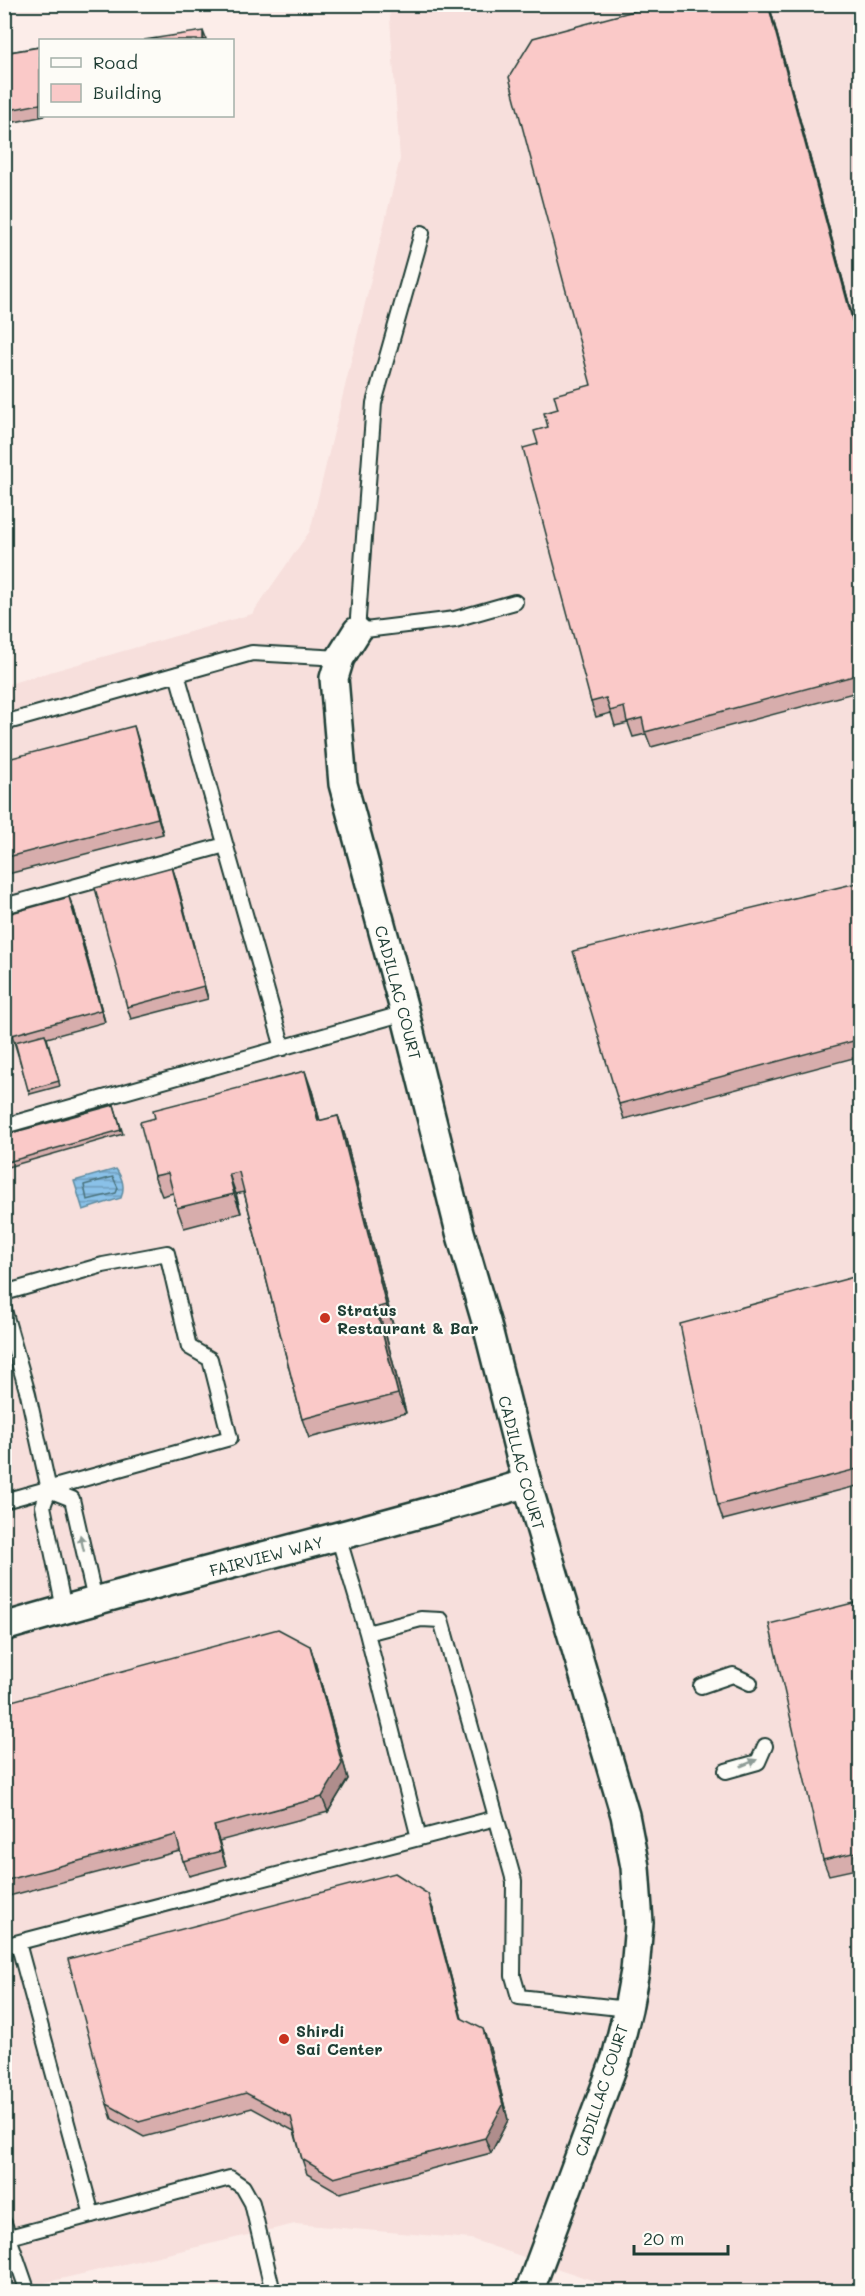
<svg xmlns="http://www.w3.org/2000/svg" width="865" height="2296" font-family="Mali,sans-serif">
<defs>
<pattern id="water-rules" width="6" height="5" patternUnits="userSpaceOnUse" patternTransform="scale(1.5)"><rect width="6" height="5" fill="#8ac1e8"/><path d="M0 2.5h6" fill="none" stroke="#709ebd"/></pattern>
</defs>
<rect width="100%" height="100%" fill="#fcede9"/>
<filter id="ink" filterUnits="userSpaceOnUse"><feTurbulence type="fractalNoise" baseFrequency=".0167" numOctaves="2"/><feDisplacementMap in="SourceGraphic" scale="12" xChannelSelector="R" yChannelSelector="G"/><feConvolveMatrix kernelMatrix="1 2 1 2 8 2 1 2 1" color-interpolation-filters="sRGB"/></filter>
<g filter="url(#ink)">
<path fill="#f7dfdc" d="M389,5h471v2286h-236l-153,-52 -176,-15 -290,68v-1607l247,-71 58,-83 90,-372z"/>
<path fill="url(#water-rules)" stroke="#5f8ca0" stroke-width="1.5" d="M116,1169c7,10 9,18 5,29l-38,12 -9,-29z"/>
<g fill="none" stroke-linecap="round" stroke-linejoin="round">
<path stroke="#4a727c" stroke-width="1.5" d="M113,1177l5,11 -2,5 -29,7 -3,-15z"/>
<g stroke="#1f3d34" stroke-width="18">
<path id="service" d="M422,233l-48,170 -17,228 98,-12 60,-17
M177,674l106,374
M4,723l248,-70 88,5
M4,906l221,-61
M4,1126l401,-113
M4,1293l99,-28 64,-12 22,94 21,12 20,79 -226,63
M4,1310l24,84 21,96 -6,16 21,103
M49,1490l23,9 23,101
M338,1536l29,97 54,-14 20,1 73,261 -1,95 6,21 109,12
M367,1633l52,205
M701,1686l32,-11 17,8
M726,1771l32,-9 7,-16
M18,1943l74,272
M4,1946l492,-128
M4,2223l24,69
M9,2237l221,-59 13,9 9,16 21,89"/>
</g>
<g stroke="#1f3d34" stroke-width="32">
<g id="minor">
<path id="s1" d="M357,631l-17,27 -6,20 9,106 62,229 55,219 27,93 40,158 98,332 10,52 4,56 -4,48 -7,38 -12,49 -87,234"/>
<path id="s2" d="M4,1627c173,-52 350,-91 523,-144"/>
</g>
</g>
<use href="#service" stroke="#fdfcf7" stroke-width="14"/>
<use href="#minor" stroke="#fdfcf7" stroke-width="27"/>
</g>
<path fill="#d7adac" stroke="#1f3d34" stroke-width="1.5" d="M660,4h109l92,344v343l-210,56 -5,-13 -13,3 -5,-14 -13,3 -4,-13 -15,4 -5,-15 -53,-258 20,-35 33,-24z
M40,47v69h5l-41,8v-71z
M139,742l24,92 -159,41v-115z
M172,867l4,12 32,120 -77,20 -4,-12z
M861,882v174l-237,63 -5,-15z
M74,909l31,113 -58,16 13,48 -30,8 -18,-59z
M312,1091l8,30 18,-5 7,20 48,189 -9,3 22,85 -97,25 -7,-19 -58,-227 -8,2 5,19 -57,15 -7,-20 -4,-15 -11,3 -8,-20z
M114,1105l9,29 -119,34v-33z
M861,1275v210l-138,35 -5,-15z
M861,1601v267l-32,7 -6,-15z
M310,1646l5,16 33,117 -20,33 -109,29 7,25 -37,10 -9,-25 -171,45 -5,-2v-191z
M433,1909l29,110 27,26 19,75 -17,33 -151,40 -33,-19 -5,-15 -8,-28 -42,-23 -108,29 -32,-18 -5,-15z"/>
<path fill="#af8d8c" stroke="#1f3d34" stroke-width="1.5" d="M768,4h1l92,344v5z
M203,31l3,8v1h-3z
M134,726l5,16 24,92 -5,-16z
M172,867l4,12 32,120 -4,-13z
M69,897l5,12 31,113 -4,-12z
M305,1071l7,20 13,50 -7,-20z
M338,1116l7,20 48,189 -7,-20z
M229,1174l7,20 5,19 -7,-19z
M376,1308l8,20 22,85 -8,-19z
M310,1646l5,16 33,117 -20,33 -6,-15z
M214,1826l5,15 7,25 -5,-15z
M428,1894l5,15 33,125 -5,-16z
M483,2029l6,16 19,75 -17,33 -6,-15z"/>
<path fill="#fac9c8" stroke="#1f3d34" stroke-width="1.5" d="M660,4h108l93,349v321l-216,58 -3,-14 -15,4 -3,-15 -14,4 -4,-13 -15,4 -68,-254 15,-4 -4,-13 14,-4 -4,-14 14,-4 -4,-14 37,-10 -82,-308 24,-39z
M203,31v9h-59z
M40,47v57l-36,7v-58z
M134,726l24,92 -154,40v-98z
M172,867l32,119 -77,21 -32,-119z
M861,882v157l-242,65 -46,-153z
M69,897l32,113 -89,25 -8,-27v-93z
M45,1034l14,47 -31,9 -13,-48z
M305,1071l13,50 20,-5 48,189 -10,3 22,86 -96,25 -63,-247 -10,2 5,20 -57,14 -9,-35 -14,3 -14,-54 15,-4 -2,-8z
M114,1105l7,25 -117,33v-28z
M861,1275v193l-143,37 -38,-181z
M861,1601v250l-38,9 -54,-236z
M278,1629l32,17 32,118 -20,33 -108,29 7,25 -38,10 -7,-26 -172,46v-178z
M395,1873l33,21 33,124 22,11 20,76 -18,33 -151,40 -32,-19 -11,-42 -45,-24 -107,29 -32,-18 -39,-145z"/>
<defs><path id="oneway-solid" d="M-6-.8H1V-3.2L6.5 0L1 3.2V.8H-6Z" transform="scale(1.5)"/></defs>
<g fill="#8e9c96">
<use href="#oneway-solid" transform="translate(82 1543) rotate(-103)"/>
<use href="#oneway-solid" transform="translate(749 1763) rotate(-22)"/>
</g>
</g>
<g fill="#c8321e" stroke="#fdfcf7" stroke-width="2">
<circle cx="325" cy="1318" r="6"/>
<circle cx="284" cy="2039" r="6"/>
</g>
<g text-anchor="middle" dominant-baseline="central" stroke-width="4.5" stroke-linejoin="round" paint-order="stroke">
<g font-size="16" fill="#1f3d34" stroke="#fdfcf7">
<text stroke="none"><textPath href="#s1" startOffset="375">CADILLAC COURT</textPath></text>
<text stroke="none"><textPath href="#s1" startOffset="861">CADILLAC COURT</textPath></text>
<text stroke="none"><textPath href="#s2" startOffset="272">FAIRVIEW WAY</textPath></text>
<text transform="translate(601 2090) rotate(-72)">CADILLAC COURT</text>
</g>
<g font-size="16" font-weight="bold" fill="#1f3d34" stroke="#fdfcf7" text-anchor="start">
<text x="337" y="1309">Stratus<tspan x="337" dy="18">Restaurant &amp; Bar</tspan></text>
<text x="296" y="2030">Shirdi<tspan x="296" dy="18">Sai Center</tspan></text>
</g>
</g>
<rect width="865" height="2296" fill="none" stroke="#fdfcf7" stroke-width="24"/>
<rect x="12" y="12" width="841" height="2272" fill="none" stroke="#1f3d34" stroke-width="2" filter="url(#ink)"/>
<rect x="39" y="39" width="195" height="78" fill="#fdfcf7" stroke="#a4b0a9" stroke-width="1.5"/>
<rect x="51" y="58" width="30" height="9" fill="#fdfcf7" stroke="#a4b0a9" stroke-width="1.5"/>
<text x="93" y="69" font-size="18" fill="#1f3d34">Road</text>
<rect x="51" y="84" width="30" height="18" fill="#fac9c8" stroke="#a4b0a9" stroke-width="1.5"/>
<text x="93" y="99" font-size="18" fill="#1f3d34">Building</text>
<path d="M634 2245v9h94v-9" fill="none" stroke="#1f3d34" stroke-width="3"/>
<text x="643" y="2245" font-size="18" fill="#1f3d34" stroke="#fdfcf7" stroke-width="4.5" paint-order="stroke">20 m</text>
</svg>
